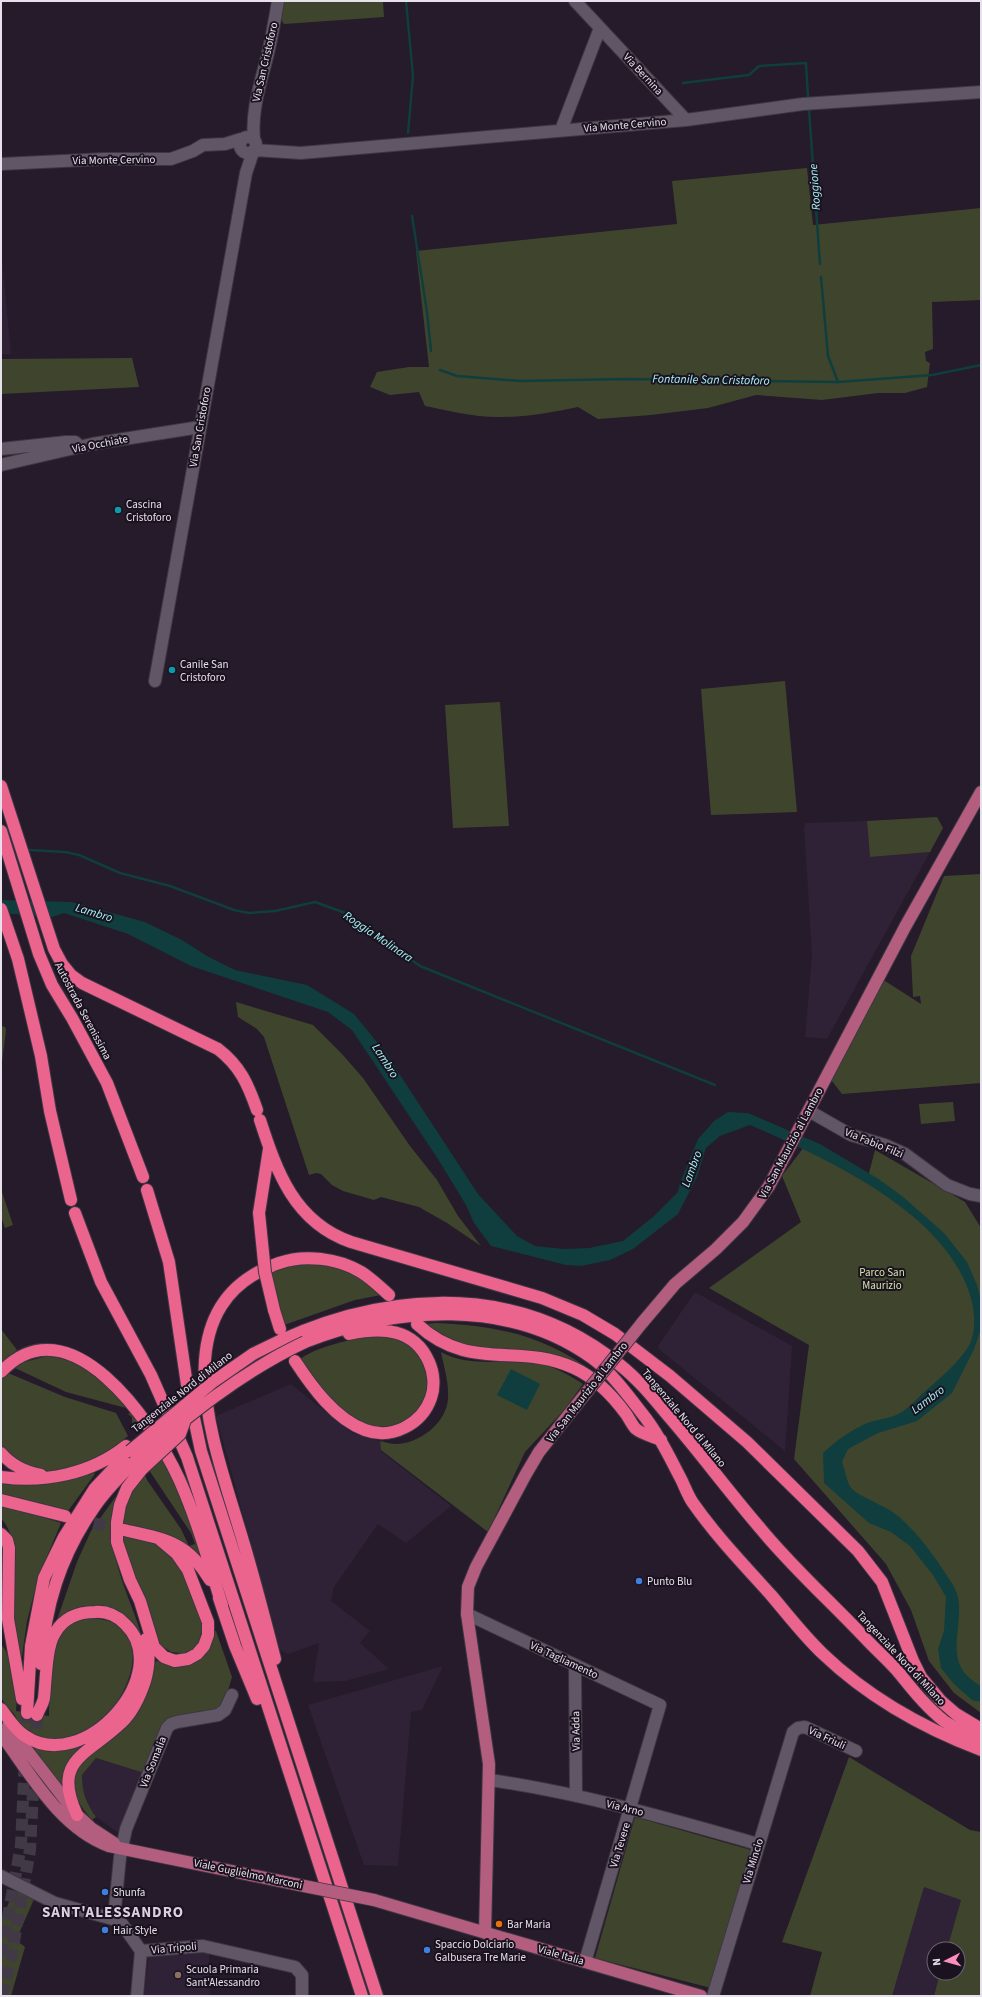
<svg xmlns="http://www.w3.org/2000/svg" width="982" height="1997" font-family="'Source Sans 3',sans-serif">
<rect width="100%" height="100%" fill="#251b2a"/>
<path fill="#2f2236" d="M1,250l10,104h-10z
M867,821l3,36 60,-5 -103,187 -22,-2 7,-83 -8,-127 2,-4z
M695,1292l97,54 -7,105 -125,-101 -2,-3 2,-4z
M291,1384l61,49 28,8 1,10 70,55 -45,37 -28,-19 -44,63 -3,14 39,30 -10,12 29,26 -44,12 -32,1 6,-39 -31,11 -8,-4 -64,-234z
M443,1666l-21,44 -11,2 -13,154 -34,-1 -56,-160z
M96,1758l48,15 -24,61 -24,-17 -10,-14 -4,-12v-16z
M924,1887l37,13 -14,49h-13v24h6l-6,23h-42z
M209,1951l1,45h-66l5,-42z"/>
<path fill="#3f452d" d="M281,1h102l1,16 -100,7 -6,-10z
M807,168l6,57 168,-17v92l-49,2 1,47 -8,3 1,9 4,2 -3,24 -22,6h-27l-56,7 -66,-5 -48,13 -57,7 -53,4 -20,-12c-25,5 -50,10 -76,10 -25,1 -52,-6 -77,-11l-6,-14 -29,3 -20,-8 7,-15 32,-5h20l-13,-116 261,-27 -5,-43z
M132,358l7,29 -138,7v-35z
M785,681l12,131 -86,3 -10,-126z
M500,702l9,124 -56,2 -8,-123z
M937,817l6,11 -13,24 -60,5 -3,-36z
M981,874v209l-139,11 -14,-18 54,-97 39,25 -1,-8 -7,1 -2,-41 33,-80z
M236,1002l77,23 29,29 21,24 47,68 27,34 21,36 23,30 -34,-23 -28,-16 -38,-10 -7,3 -31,-9 -11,-6 -11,-11 -5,-1 -7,2 -45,-138 -7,-8 -19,-12z
M1,1026l4,1 1,3 -5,40z
M953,1102l2,19 -34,3 -2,-20z
M807,1143l61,34 7,-27 90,52 16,26v485l-27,-20 -25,-32 -18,-51 -25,-46 -92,-105 15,-114 -100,-57 92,-66 -19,-46z
M1,1189l12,36 -8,3 -4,-11z
M325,1263l34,13 22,19 -26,5 -71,25 -14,-56 15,-5z
M436,1323c63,3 106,12 158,49l-3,3 -30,-18 -11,-3c-48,-7 -83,2 -124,-30z
M1,1329l16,21 -16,13z
M386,1334l21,8 16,18 5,15v16l-6,15 -10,12 -29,13 -25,-7 -37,-32 -22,-32c18,-15 63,-23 87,-26z
M441,1352c28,15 58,8 88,10 21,2 37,11 54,22l-19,26 -39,42 -37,80 -107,-82 -1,-9c5,1 11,3 16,3 23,0 51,-21 52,-46 1,-15 -4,-31 -7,-46z
M51,1355l30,10 35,30 10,13 -60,-16 -51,-24 6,-5z
M8,1373l57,24 51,16 12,23c-27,23 -77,50 -112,25 -5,-4 -10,-10 -15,-15v-66z
M131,1412l12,12 -7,6 -4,-8v-5l-4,-3z
M162,1455l24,53 20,53 -87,-37 4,-17 20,-37 4,10 34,49 8,17 6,-2 -4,-11 -44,-66z
M92,1471l3,3 -27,37 -67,-16v-14c36,6 57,0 91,-10z
M119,1492c-13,51 -3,73 15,121 6,18 14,36 11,56 -3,23 -19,47 -37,60 -10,8 -22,13 -30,21 -12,11 -11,28 -12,43l-39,-52c5,3 13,9 19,10 42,3 91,-43 96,-83 5,-32 -19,-66 -54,-60 -11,2 -21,7 -31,12l20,-58 14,-31z
M1,1504l60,19 -23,55 -11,43 -6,42c-3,-19 -7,-38 -8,-58 -2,-29 9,-63 -12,-87z
M120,1532l37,12 22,18 24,63 -5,20 -9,9 -18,-2 -15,-10z
M1,1545l3,16 -2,66 -1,-1z
M93,1618c11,2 24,3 31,12 26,31 -11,93 -44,106 -11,4 -27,4 -38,1 -8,-2 -16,-4 -21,-11 -3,-3 -4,-7 -6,-11 -4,-5 -10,-10 -13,-16 -2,-7 -1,-45 -1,-55 15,18 17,45 15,67l33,5c1,-19 -2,-69 8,-83 8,-11 24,-14 36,-15z
M213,1631h3l16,46 -8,27 -8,7 -47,7 -25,55 -48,-15 -14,17c0,18 4,28 14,42l-4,3c-15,-17 -19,-27 -18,-49l21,-21 19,-12 27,-33 15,-44 26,3z
M849,1757l121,73 11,2v164h-47l6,-23h18v-24h-11l14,-49 -37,-13 -32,109h-82l12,-44 -40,-10z
M635,1817l116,33 -40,138 -116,-30z
M15,1888l20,9 -19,43 9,7 -14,49h-10v-75z"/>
<path fill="#103d3e" d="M1,900l71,2 73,20 37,18 25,16 28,14 72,15 47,29 31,38 93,142 39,42 18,10 29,3 25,-1 34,-7 31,-25 24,-24 2,-9 18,-44 16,-18 14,-9 20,1 72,31 57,34 25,18 42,37 23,29 10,23 4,15v29l-7,20 -22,44 -35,28 -39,12 -30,16 -6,13c3,7 5,21 9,26 10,10 36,18 47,28 23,20 39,44 55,69 20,33 -19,76 28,101v16l-9,-2 -18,-16 -13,-16 -3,-19 6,-18 2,-34 -13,-22 -23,-29 -19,-14 -22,-9 -45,-40 -1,-30c14,-13 29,-24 47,-31 10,-3 23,-4 32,-10 7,-5 14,-12 20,-18 16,-14 33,-28 45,-45 9,-13 8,-32 5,-47 -22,-89 -146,-143 -222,-177l-30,11 -14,12 -9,29 -19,37 -45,35 -23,11 -29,6 -15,-1 -75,-19 -17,-23 -8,-18 -30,-49 -84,-126 -24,-18 -137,-46 -63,-32 -64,-21 -12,4 -51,-4z
M511,1369l29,15 -13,26 -30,-15z"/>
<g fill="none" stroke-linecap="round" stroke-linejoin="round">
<path stroke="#103d3e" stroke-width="2.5" d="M406,1l7,75 -5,57
M683,83l66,-8 10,-9 47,-3 2,34
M809,110l11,154
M412,216l15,96 4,39
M821,277l7,79 10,26
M440,370l17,6 64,5 105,-2 212,3 94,-7 49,-10
M30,850l35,2 14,3 41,18 50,13 64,24 15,3 26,-2 40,-9 33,12 72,52 295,119"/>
<path stroke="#423947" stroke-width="12" stroke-dasharray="12 6" stroke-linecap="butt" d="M76,1519l48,11
M1,1955l20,-110 6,-132
M2,1996l10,-43 18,-103 7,-135"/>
<g stroke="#3e3642" stroke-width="14">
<path id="minor" d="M575,1l111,119
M561,130l39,-102
M240 145a8 8 0 1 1 16 0a8 8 0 1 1-16 0Z
M254,139c-3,-29 7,-57 14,-86 4,-17 7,-34 10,-52
M254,150l47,3 385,-33 117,-16 178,-12
M1,164l103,-5h67l22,-8 10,-6 22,-1 16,-5
M1,449l65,-7h9l6,5
M1,465l91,-21 108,-17
M155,681l91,-508 7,-21
M809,1111l42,24 34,10 20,9 42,31 23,9 11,2
M467,1614l193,91 -75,257
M575,1665l1,131
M490,1780c91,13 180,39 268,64
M1,1876l54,27 65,18 21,30 -4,45
M114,1918l6,-61 6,-28 41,-101 4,-4 6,-2 41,-7 7,-5 7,-15
M141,1951l62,-5 92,21 7,8v21
M713,1996l80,-264 5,-4 7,-1 51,24"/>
</g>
<g stroke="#3e3642" stroke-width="14">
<path id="major" d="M642,1323l33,-39 41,-35 27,-27 26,-36 136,-259 76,-135
M8,1726l69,89 14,13 23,15
M1,1734c30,41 59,94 108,112l200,41
M374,1900l327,96
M485,1933l4,-169 -22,-150 1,-27 8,-20 50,-93 13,-22 47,-59"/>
</g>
<g stroke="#3e3642" stroke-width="14">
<path id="highway" d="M1,786l53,163 8,15 9,11 11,8 136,66c22,17 30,35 39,61
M1,831l38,123 13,31 20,33 35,65 36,94
M1,909l17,50 23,97 9,55 21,89
M260,1120c17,52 34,102 91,122l191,56 41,17 32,19 55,42 77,66 111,109 24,31 31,79 8,16 20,24 15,13 25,15
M147,1190l22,72 18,123 14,66 176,545
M75,1213l26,69 50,93 36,82 175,539
M259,1213l10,-64
M274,1310l6,19
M417,1324c53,49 101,18 157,44 22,10 38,27 52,46 3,4 6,11 10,15 6,5 18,8 25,11
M305,1342c90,-35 204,-44 287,16 19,14 35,36 49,54 17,21 28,44 40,67 4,8 7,17 12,24 23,33 51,62 78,92 17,20 33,41 52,59 45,43 100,74 158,96
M253,1354c117,-62 258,-78 367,11 19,15 34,34 50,53 31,36 59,74 90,110 32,39 70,73 105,110 11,12 24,23 35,36 13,16 27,34 44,47 11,8 24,12 37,17
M295,1361c17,26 40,58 70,69 27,10 57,-6 66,-32 4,-11 3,-25 -2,-36 -15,-34 -47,-35 -80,-28
M1,1372c68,-72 152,50 178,107 18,40 30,84 43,126
M1,1453c10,12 25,19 40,22
M142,1469l-15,19 -7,17 -3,17v20l13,38 10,21 14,46 10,10 11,4 13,-2 9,-5 7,-8 4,-11v-13l-20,-52 -11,-16 -19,-16
M1,1477c44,6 90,-3 125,-31
M1,1500l64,16
M124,1530c40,9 63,11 86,50
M1,1534l6,6 2,8 -1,71 14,80
M219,1598l16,48 22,53
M275,1659c-11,-43 -22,-86 -35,-128 -26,-87 -81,-226 39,-268 25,-9 59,-5 82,9 10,6 19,15 28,23
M41,1664c4,-58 19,-107 52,-155 11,-17 26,-32 40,-46
M1,1709c7,9 14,21 24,27 59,40 151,-63 100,-112 -8,-8 -18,-13 -30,-12 -16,0 -31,5 -40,21 -9,13 -9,48 -11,65 -1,6 -5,11 -7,17
M27,1713l4,-67 13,-68 20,-41 31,-49 35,-37
M77,1815c-26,-56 11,-60 44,-92 12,-11 19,-27 24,-42 4,-14 5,-28 1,-42"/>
</g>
<use href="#minor" stroke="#615666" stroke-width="12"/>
<use href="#major" stroke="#b35e7e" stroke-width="12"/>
<use href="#highway" stroke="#ea648e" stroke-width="12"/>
<g stroke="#3e3642" stroke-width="14" stroke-linecap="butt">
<path id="major-bridge" d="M586,1393l56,-70
M309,1887l65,13"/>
</g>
<g stroke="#3e3642" stroke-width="14" stroke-linecap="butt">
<path id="highway-bridge" d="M259,1213l6,59 9,38
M130,1451l84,-70 39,-27
M133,1463c53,-46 108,-91 172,-121
M142,1469l38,-35 5,-14"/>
</g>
<use href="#major-bridge" stroke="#b35e7e" stroke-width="12"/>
<use href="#highway-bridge" stroke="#ea648e" stroke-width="12"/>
</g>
<g fill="#0f9aa8" stroke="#1b1220" stroke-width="1.5">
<circle cx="118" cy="510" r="4"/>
<circle cx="172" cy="670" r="4"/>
</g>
<g fill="#3f7fe0" stroke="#1b1220" stroke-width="1.5">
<circle cx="639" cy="1581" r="4"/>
<circle cx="105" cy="1892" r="4"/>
<circle cx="105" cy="1930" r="4"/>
<circle cx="427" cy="1950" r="4"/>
</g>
<circle fill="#e8710a" stroke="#1b1220" stroke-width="1.5" cx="499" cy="1924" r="4"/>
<circle fill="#8d6e63" stroke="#1b1220" stroke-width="1.5" cx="178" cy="1975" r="4"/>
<g text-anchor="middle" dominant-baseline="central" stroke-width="4" stroke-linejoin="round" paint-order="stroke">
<g font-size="11" fill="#e7e1eb" stroke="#1b1220">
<text transform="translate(265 62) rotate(-77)">Via San Cristoforo</text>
<text transform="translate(643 74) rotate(47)">Via Bernina</text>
<text transform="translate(625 125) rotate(-5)">Via Monte Cervino</text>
<text transform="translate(114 160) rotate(-1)">Via Monte Cervino</text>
<text transform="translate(200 427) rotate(-80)">Via San Cristoforo</text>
<text transform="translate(100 444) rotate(-11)">Via Occhiate</text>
<text transform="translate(83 1011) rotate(62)">Autostrada Serenissima</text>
<text transform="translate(791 1143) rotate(-62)">Via San Maurizio al Lambro</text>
<text transform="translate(874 1143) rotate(22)">Via Fabio Filzi</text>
<text transform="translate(182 1392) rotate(-38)">Tangenziale Nord di Milano</text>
<text transform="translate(587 1392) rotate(-52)">Via San Maurizio al Lambro</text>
<text transform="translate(684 1418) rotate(50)">Tangenziale Nord di Milano</text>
<text transform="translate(901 1658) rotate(47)">Tangenziale Nord di Milano</text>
<text transform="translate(564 1660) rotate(25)">Via Tagliamento</text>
<text transform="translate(576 1731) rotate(-91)">Via Adda</text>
<text transform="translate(827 1738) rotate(25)">Via Friuli</text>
<text transform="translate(153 1762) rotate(-68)">Via Somalia</text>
<text transform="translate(625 1808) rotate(14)">Via Arno</text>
<text transform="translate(620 1845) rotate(-73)">Via Tevere</text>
<text transform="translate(753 1861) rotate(-73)">Via Mincio</text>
<text transform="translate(248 1874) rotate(12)">Viale Guglielmo Marconi</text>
<text transform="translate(174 1948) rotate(-5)">Via Tripoli</text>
<text transform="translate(561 1955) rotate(16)">Viale Italia</text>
</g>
<g font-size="11" fill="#e7e1eb" stroke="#1b1220" text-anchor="start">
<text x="126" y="504">Cascina<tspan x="126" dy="13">Cristoforo</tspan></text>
<text x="180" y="664">Canile San<tspan x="180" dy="13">Cristoforo</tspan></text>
<text x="647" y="1581">Punto Blu</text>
<text x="113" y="1892">Shunfa</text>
<text x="507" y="1924">Bar Maria</text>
<text x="113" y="1930">Hair Style</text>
<text x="435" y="1944">Spaccio Dolciario<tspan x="435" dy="13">Galbusera Tre Marie</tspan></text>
<text x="186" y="1969">Scuola Primaria<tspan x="186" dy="13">Sant'Alessandro</tspan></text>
</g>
<g font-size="11" fill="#d4e4aa" stroke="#1b1220">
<text x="882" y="1272">Parco San<tspan x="882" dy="13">Maurizio</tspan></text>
</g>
<g font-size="12" font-style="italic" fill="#a4f4f6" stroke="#1b1220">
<text transform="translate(815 187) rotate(-94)">Roggione</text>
<text transform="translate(711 380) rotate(1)">Fontanile San Cristoforo</text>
<text transform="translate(94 913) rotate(17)">Lambro</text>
<text transform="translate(378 937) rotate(34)">Roggia Molinara</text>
<text transform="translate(385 1061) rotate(57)">Lambro</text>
<text transform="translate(692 1169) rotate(-70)">Lambro</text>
<text transform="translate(928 1400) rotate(-37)">Lambro</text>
</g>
<g font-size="15" font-weight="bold" letter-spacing="1" fill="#ddd0e3" stroke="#1b1220">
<text x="113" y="1912">SANT'ALESSANDRO</text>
</g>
</g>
<rect width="982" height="1997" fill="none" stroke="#e7e1eb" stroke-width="4"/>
<g transform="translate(946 1961) rotate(264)"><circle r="19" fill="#1b1220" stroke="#6d6571"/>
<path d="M0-3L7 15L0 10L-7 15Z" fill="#fd8ec0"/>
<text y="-6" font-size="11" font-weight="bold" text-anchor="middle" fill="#e7e1eb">N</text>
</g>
</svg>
